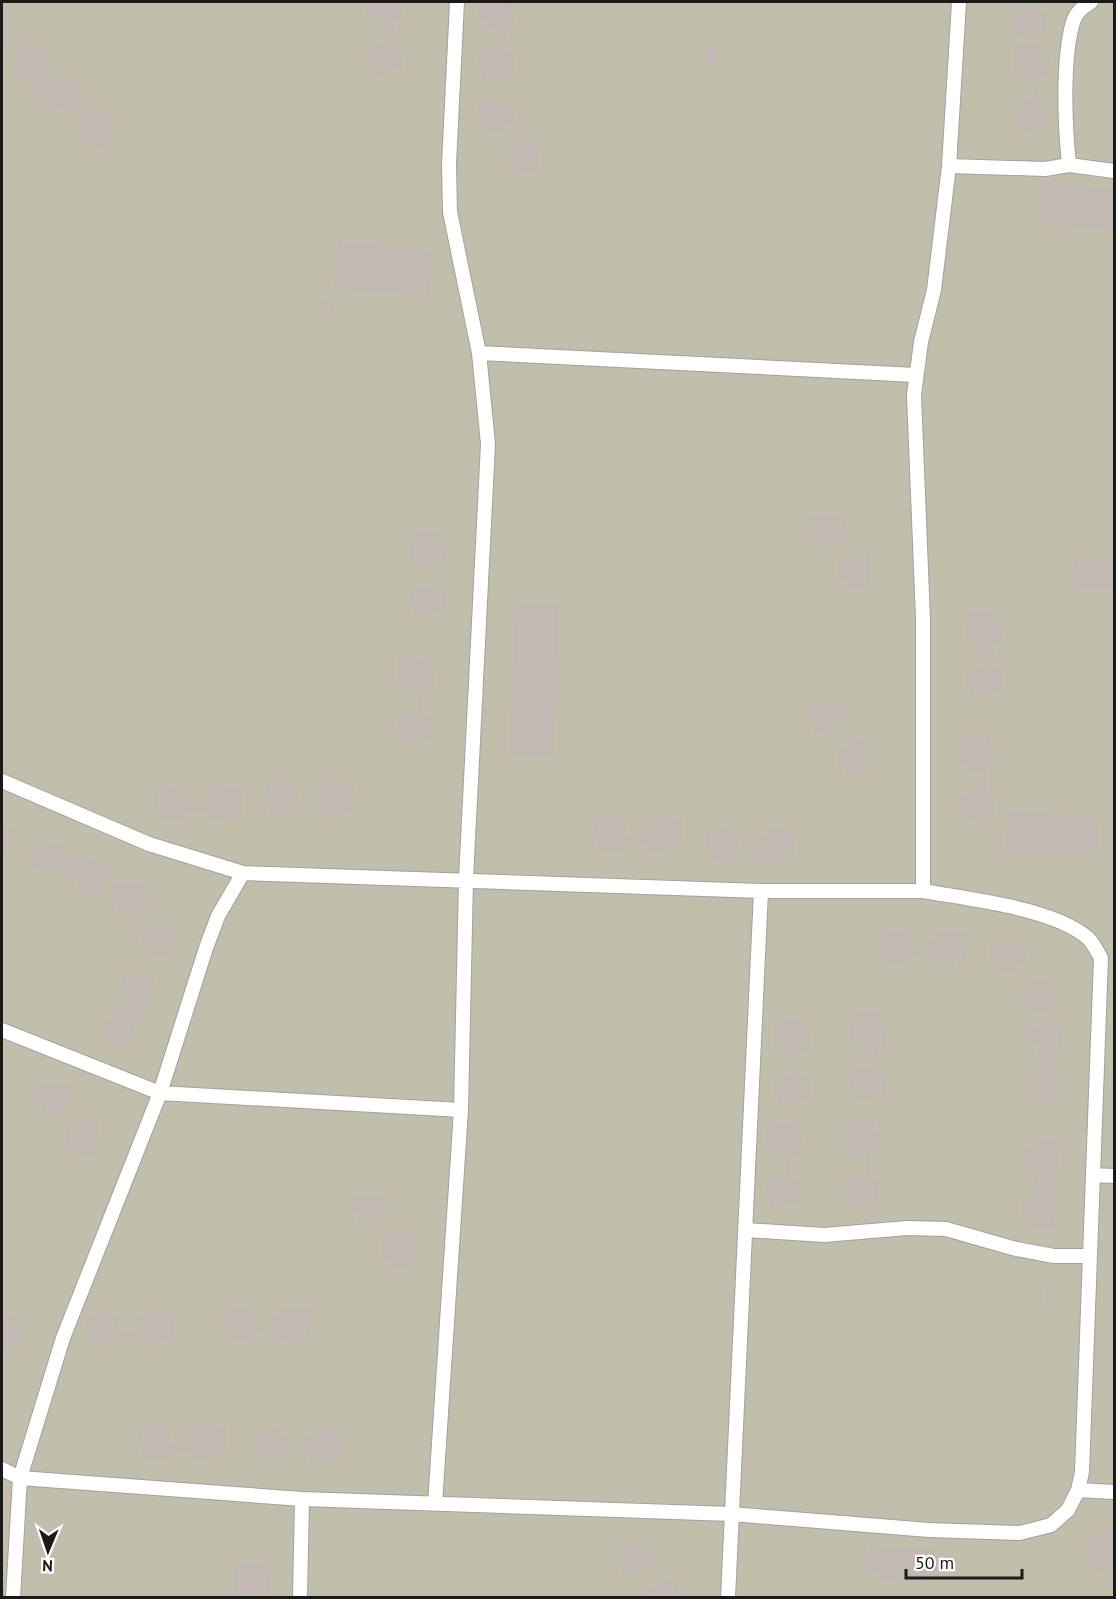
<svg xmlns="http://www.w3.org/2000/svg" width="1116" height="1599" font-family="'PT Sans',sans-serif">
<rect width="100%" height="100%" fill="#ede7df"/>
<path fill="#c1beab" d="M2,2h1112v1595h-1112z"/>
<path fill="#c4b8b3" d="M367,2h36l-1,20h-8l-2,24 11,1 -1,24 -13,-1 -1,6 -17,-1v-10h-4l1,-17 5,1v-6l15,1v-18l-15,-1 1,-7h-8z
M479,2h30l-1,3h7l-1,21h-8l-2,24 10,1 -1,24 -13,-1v6l-18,-1 1,-10 -5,-1 1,-16 6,1v-6l14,1 1,-18 -15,-1v-7l-7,-1z
M1032,2h5v8l10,1 -1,24 -13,-1 -1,6 -17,-2v-10h-4l1,-16 5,1v-6l15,1z
M2,10l15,17 -7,6 16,18 8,-7 16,18 -9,9 3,4 -13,11 -7,-7 -3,3 -11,-12 4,-3 -3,-5 10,-9 -11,-13 -8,7z
M1015,43l29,2 -1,12h7l-2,22 -8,-1 -1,24 10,1 -1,24 -13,-1v6l-18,-1 1,-10h-5l1,-16h5v-6l15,1 1,-18h-15v-8h-7z
M705,47l11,2 -2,15 -11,-2z
M56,71l8,9 5,-4 14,16 -6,5 16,18 8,-6 16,18 -10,8 4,4 -13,12 -7,-8 -3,3 -11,-11 4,-4 -4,-4 11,-10 -12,-13 -11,10 -5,-6 -6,5 -20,-23z
M478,101l37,2 -1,23 -8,-1v8h-22l1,-13h-4l-4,-6z
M527,137h12l-1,37h-22v-8h-8v-11l4,-1h-4v-9h13v-4z
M1040,180l74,9v42l-73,-7z
M338,241l95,9 -4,47 -95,-7z
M320,299l14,2 -1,13 -14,-1z
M809,515l37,2 -2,23 -7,-1 -1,9 -11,-1v-10l-1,10h-9v-13l-7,-6z
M412,530l29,1 -1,12 7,1 -2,21 -8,-1 -1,25 10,1 -1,23h-13v5l-18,-1 1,-10h-5l1,-16 5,1v-6h15l1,-17 -15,-1v-8h-7z
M857,551h13l-1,37h-22v-8h-9l1,-11 4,-1h-5l1,-9h13v-4z
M1074,558l40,4v28l-42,-4z
M516,602l43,2 -6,154 -44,-2z
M968,610l29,1 -1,12 7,1 -1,21 -8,-1 -2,25h11l-2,24h-13v5l-18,-1 1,-10h-5l1,-16h6v-5h14l1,-17 -15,-1v-8h-7z
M399,656l29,2 -1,12h7l-1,21h-9l-1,24 10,1 -1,24 -13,-1v6l-18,-1 1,-10 -5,-1 1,-15h5l1,-6 14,1 1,-18 -15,-1v-7l-7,-1z
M807,703l38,2 -2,22h-7l-1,8h-11l1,-4 -2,4 -9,-1 1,-12 -4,-1 -4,-5z
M961,734l29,1 -1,12h7l-1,22 -9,-1 -1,25h10l-1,24h-13v5l-18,-1 1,-10h-5l1,-16h5l1,-6 14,1 1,-17 -15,-1v-8h-7z
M856,739h13l-1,37h-22v-8h-8v-11l4,-1h-4v-10l13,1z
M276,781l17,1 -1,5 6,1 -1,14 18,1 1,-15h7l1,-7 30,2 -2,29 -12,-1v7l-21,-2v-8l-24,-1 -1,10 -24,-1 1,-13 -6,-1 1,-17 10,1z
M166,785l16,1 -1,5 6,1 -1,14 18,1 1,-15h8v-7l30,2 -2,29 -11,-1 -1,7 -21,-2v-8l-24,-1 -1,10 -24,-1 1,-13h-6l1,-18 10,1z
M1009,810l88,7 2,38 -95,3z
M605,816l16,1 -1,5h6l-1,15 18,1 1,-15h7l1,-7 30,2 -1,29 -12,-1 -1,7 -21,-1v-9l-24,-1 -1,10 -24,-1 1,-13 -6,-1 1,-17h10z
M2,824l16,7 -8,21 -6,-3 -2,7z
M718,828l16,1 -1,5h6l-1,15 18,1 1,-15h7l1,-7 30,2 -1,29 -13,-1v7l-21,-2v-8l-24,-1 -1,10 -24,-2 1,-12 -6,-1 1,-17h10z
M37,839l24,5 8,13h22l19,13 -16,26 -17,-9 2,-7 -26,-13 -2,9 -22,-10z
M111,883l38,2 -2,22h-7l-1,8h-11l-1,-5v5l-9,-1v-12l-7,-6z
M160,919h13l-1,37h-22v-8l-8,-1v-10l4,-1h-5l1,-10h13z
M891,931l15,1v5h6l-1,15 18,1 1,-15h7l1,-7 30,2 -2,29 -12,-1v7l-21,-2v-8l-24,-1 -1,10 -24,-2 1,-12 -6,-1 1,-17h10z
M991,942l36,1 -1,22h-8l-1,8h-10l-1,-10v10h-10l1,-13h-7z
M123,973l31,4 -3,24h-5l-13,28 4,10 -13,12 -18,-6 3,-6 -9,-3 5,-16h9l12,-24 -5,-6z
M1051,978v36h-23v-8h-8v-11h4l-4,-1v-9h13v-6z
M852,1012l29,1v12h6l-1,22 -8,-1 -2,25h11l-2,24h-12l-1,5 -18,-1 1,-10h-5l1,-16h6v-6l14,1 1,-17 -15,-1 1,-8h-8z
M775,1017l30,2 -1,12h6l-1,21h-8l-1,24 10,1 -1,24 -13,-1v6l-18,-1v-10h-4l1,-16h5v-6l15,1 1,-17 -16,-1 1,-8h-7z
M1038,1021l25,1 -1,25 -5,7 -1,20 4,6 -1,24 -24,-1 1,-7h-9v-15l9,1 2,-36 -10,-1 1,-19h9z
M36,1083l37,2 -1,22h-8v8l-11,-1v-3l-1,4 -10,-1 1,-12 -8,-6z
M85,1119h13l-2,37 -22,-1 1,-7h-9v-11l4,-1h-4v-10l13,1v-5z
M845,1119l29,2 -1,12h7l-1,21h-9l-1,24 10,1 -1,24 -13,-1v6l-18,-1 1,-10h-5l1,-16h5l1,-6 14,1 1,-17 -15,-1v-8h-7z
M767,1121l29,1 -1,12 7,1 -2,21h-8l-1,24h10l-1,25 -13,-1v5l-18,-1 1,-10h-5l1,-16h5l1,-6 14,1 1,-17 -15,-1v-8h-7z
M1034,1138l25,1 -1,26 -8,14 1,16 4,8 -1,26 -24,-1v-9l-8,-1 1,-18h10l1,-30h-10l1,-23 8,1z
M352,1195l37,2 -1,22h-8v8h-11v-10l-1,10 -10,-1 1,-12h-4l-4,-6z
M401,1231h12v37h-23l1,-8h-9v-11l4,-1h-4v-10l13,1v-4z
M1047,1288l10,1 -1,18h-10z
M234,1307l16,1v5h6l-1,15 18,1 1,-15h7l1,-7 30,1 -2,30 -12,-1v6l-21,-1v-8l-24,-2 -1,11 -24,-2 1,-12 -6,-1 1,-17h10z
M97,1310l16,1v5h6l-1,15 17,1 1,-16 8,1 1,-7 30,2 -2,29 -12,-1v6l-22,-1 1,-8 -25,-1v10l-24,-2v-12l-5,-1 1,-17h10z
M8,1314h13l-1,37h-18v-29z
M149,1424l16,1 -1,5 6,1 -1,14 18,1 1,-15 7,1 1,-8 30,2 -1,29h-13v6l-21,-1v-8l-24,-2 -1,10 -24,-1 1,-13h-6l1,-18 10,1z
M267,1428l16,1v6h5v14l17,1 1,-15 8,1v-7l31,1 -2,29h-12v6l-22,-1 1,-8 -25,-2v11l-24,-2v-13h-5l1,-18 10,1z
M1114,1518v44l-15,11 -14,-14 4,-3 -4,-7 19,-15 -4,-1 8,-7 1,3 3,-2 -3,-4z
M616,1543l37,2 -1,22h-8v9l-11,-1v-4l-1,4h-10l1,-13h-4l-4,-6z
M871,1544l22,5 42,-2 2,13 5,-3 -2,21 -13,-2v6l-23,-2 2,-5h-7l1,5 -21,-1v-5l-14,1v-21l5,1z
M235,1562l29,2v12h6l-1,22h-28v-5h-7z
M665,1579h13l-1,19 -31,-2v-9h13v-4z"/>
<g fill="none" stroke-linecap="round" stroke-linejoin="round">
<g stroke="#a1a1a1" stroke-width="16">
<path id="minor" d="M1069,165l45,6
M949,166l96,3 24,-4c-4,-39 -7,-105 4,-143 3,-10 10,-15 18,-20
M479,353l437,22
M2,781l147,63 94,29
M923,891h-162l-518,-18 -25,43 -12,32 -46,145 -97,245 -43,140 282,21 429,15 198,16 91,3 31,-8 17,-15 10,-20 4,-18 19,-514c-4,-7 -8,-15 -13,-20 -35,-30 -120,-39 -165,-47v-272l-9,-224 7,-53 13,-52 15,-124 10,-164
M2,1030l158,63 301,17 5,-231 22,-435 -9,-91 -29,-141 -1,-48 8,-162
M1094,1175l20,1
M746,1230l78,5 83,-7 39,1 70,20 38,7h35
M2,1469l18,9 -7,120
M1078,1490l36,2
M435,1504l26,-394
M300,1598l2,-99
M728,1598l33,-707"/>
</g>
<use href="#minor" stroke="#fff" stroke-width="14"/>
</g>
<rect width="1116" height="1599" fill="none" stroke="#1a1a1a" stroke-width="6"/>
<g transform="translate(48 1551) rotate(182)" stroke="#ffffff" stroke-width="4.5" paint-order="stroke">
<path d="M0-4.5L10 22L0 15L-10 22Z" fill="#1a1a1a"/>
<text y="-9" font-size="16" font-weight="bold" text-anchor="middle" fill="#1a1a1a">N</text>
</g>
<path d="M906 1569v9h116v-9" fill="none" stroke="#1a1a1a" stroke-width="3"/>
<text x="915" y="1569" font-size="18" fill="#1a1a1a" stroke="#ffffff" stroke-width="4.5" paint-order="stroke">50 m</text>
</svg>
